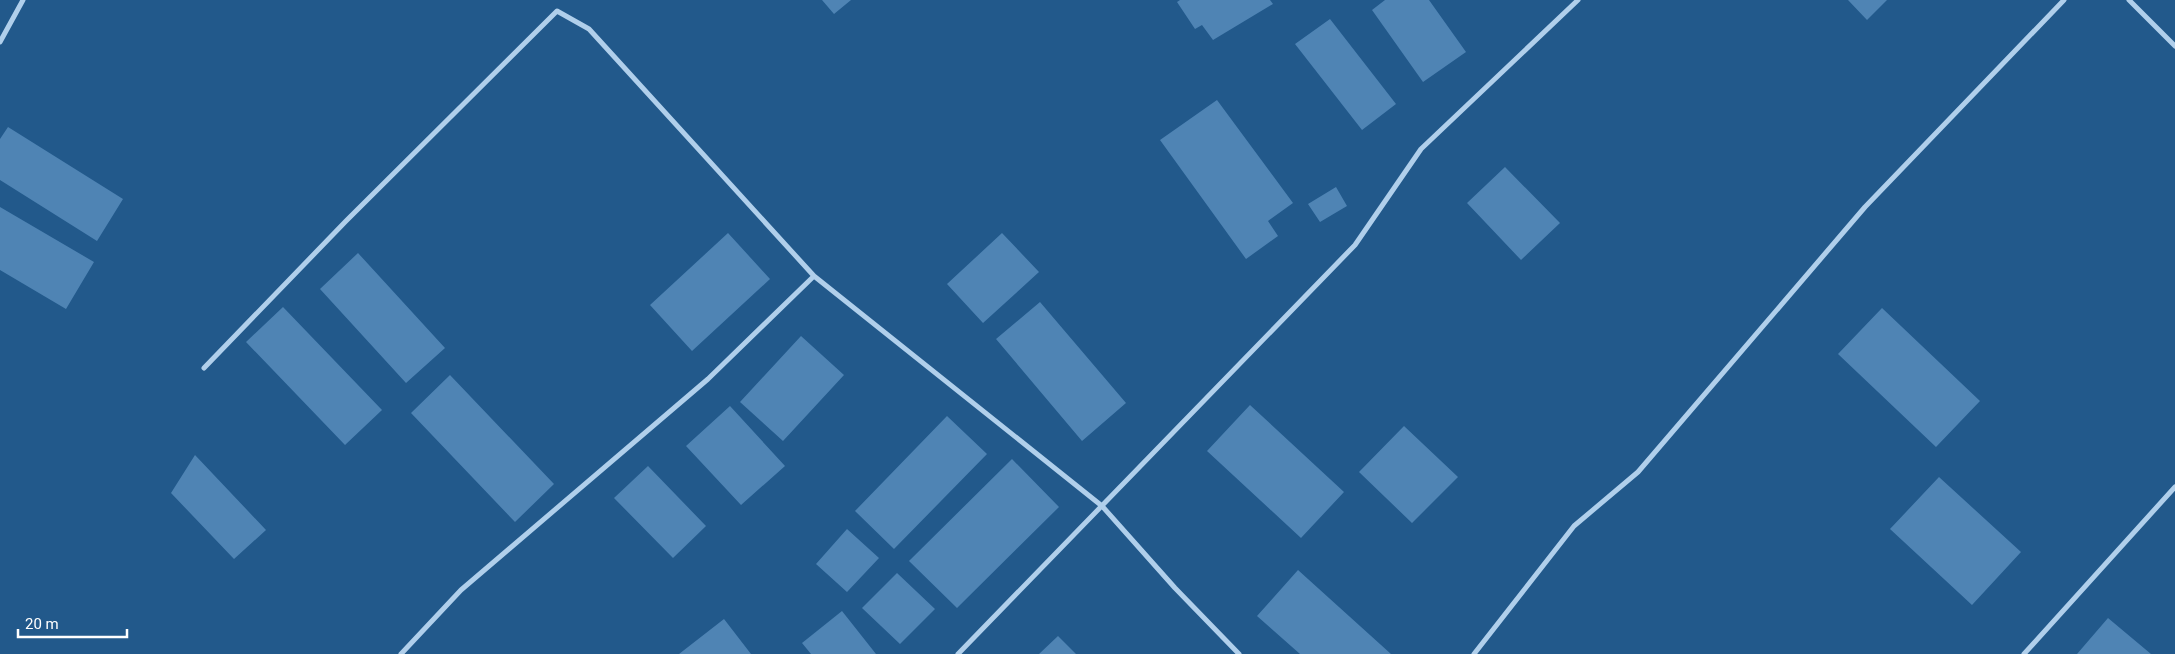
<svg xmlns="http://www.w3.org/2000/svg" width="2175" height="654" font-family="Roboto,sans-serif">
<rect width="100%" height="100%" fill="#22598b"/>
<path fill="#4f84b4" d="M822,0h29l-17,14z
M1180,0h90l3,4 -60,36 -11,-15 -7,4 -18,-27z
M1385,0h44l37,52 -43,30 -51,-72z
M1848,0h39l-20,20z
M1330,19l66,85 -34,26 -67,-86z
M1217,100l76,103 -25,18 10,15 -32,23 -86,-119z
M8,127l115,72 -26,42 -97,-61v-41z
M1505,167l55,56 -39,37 -54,-57z
M1336,187l11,19 -27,16 -12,-18z
M0,207l94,55 -28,47 -66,-39z
M728,233l42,46 -78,72 -42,-46z
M1002,233l37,39 -56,51 -36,-39z
M358,253l87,95 -39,35 -86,-94z
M1040,302l86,101 -44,38 -86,-102z
M283,307l99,103 -37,35 -99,-103z
M1882,308l98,93 -44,46 -98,-93z
M801,336l43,39 -61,66 -43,-39z
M450,375l104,109 -39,38 -104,-109z
M1250,405l94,87 -43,46 -94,-87z
M730,406l55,60 -44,39 -55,-59z
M947,416l40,38 -93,95 -39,-38z
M1404,426l54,51 -46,46 -53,-51z
M195,455l71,75 -32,29 -63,-66z
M1012,459l47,48 -102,101 -48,-47z
M648,466l58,60 -33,32 -59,-60z
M1939,477l82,75 -49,53 -82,-76z
M847,529l32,29 -32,34 -31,-28z
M1298,570l93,84h-91l-43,-38z
M897,573l38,36 -35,35 -38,-36z
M842,611l34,43h-65l-9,-11z
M2108,618l43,36h-74z
M724,619l27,35h-72z
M1058,636l18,18h-37z"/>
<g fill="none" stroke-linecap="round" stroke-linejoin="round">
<path stroke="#b0cfeb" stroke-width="5" d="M2129,0l46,46
M0,42l23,-42
M204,368l142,-147 211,-210 32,18 225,247 288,230 73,82 64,66
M401,654l60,-64 247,-211 106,-103
M958,654l397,-409 66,-96 157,-149
M1474,654l100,-128 64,-54 227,-265 199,-207
M2024,654l151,-167"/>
</g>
<path d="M18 629v8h109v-8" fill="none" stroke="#ffffff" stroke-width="2.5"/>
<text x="25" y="629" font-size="15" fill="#ffffff" stroke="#22598b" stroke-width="4" paint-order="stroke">20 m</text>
</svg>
